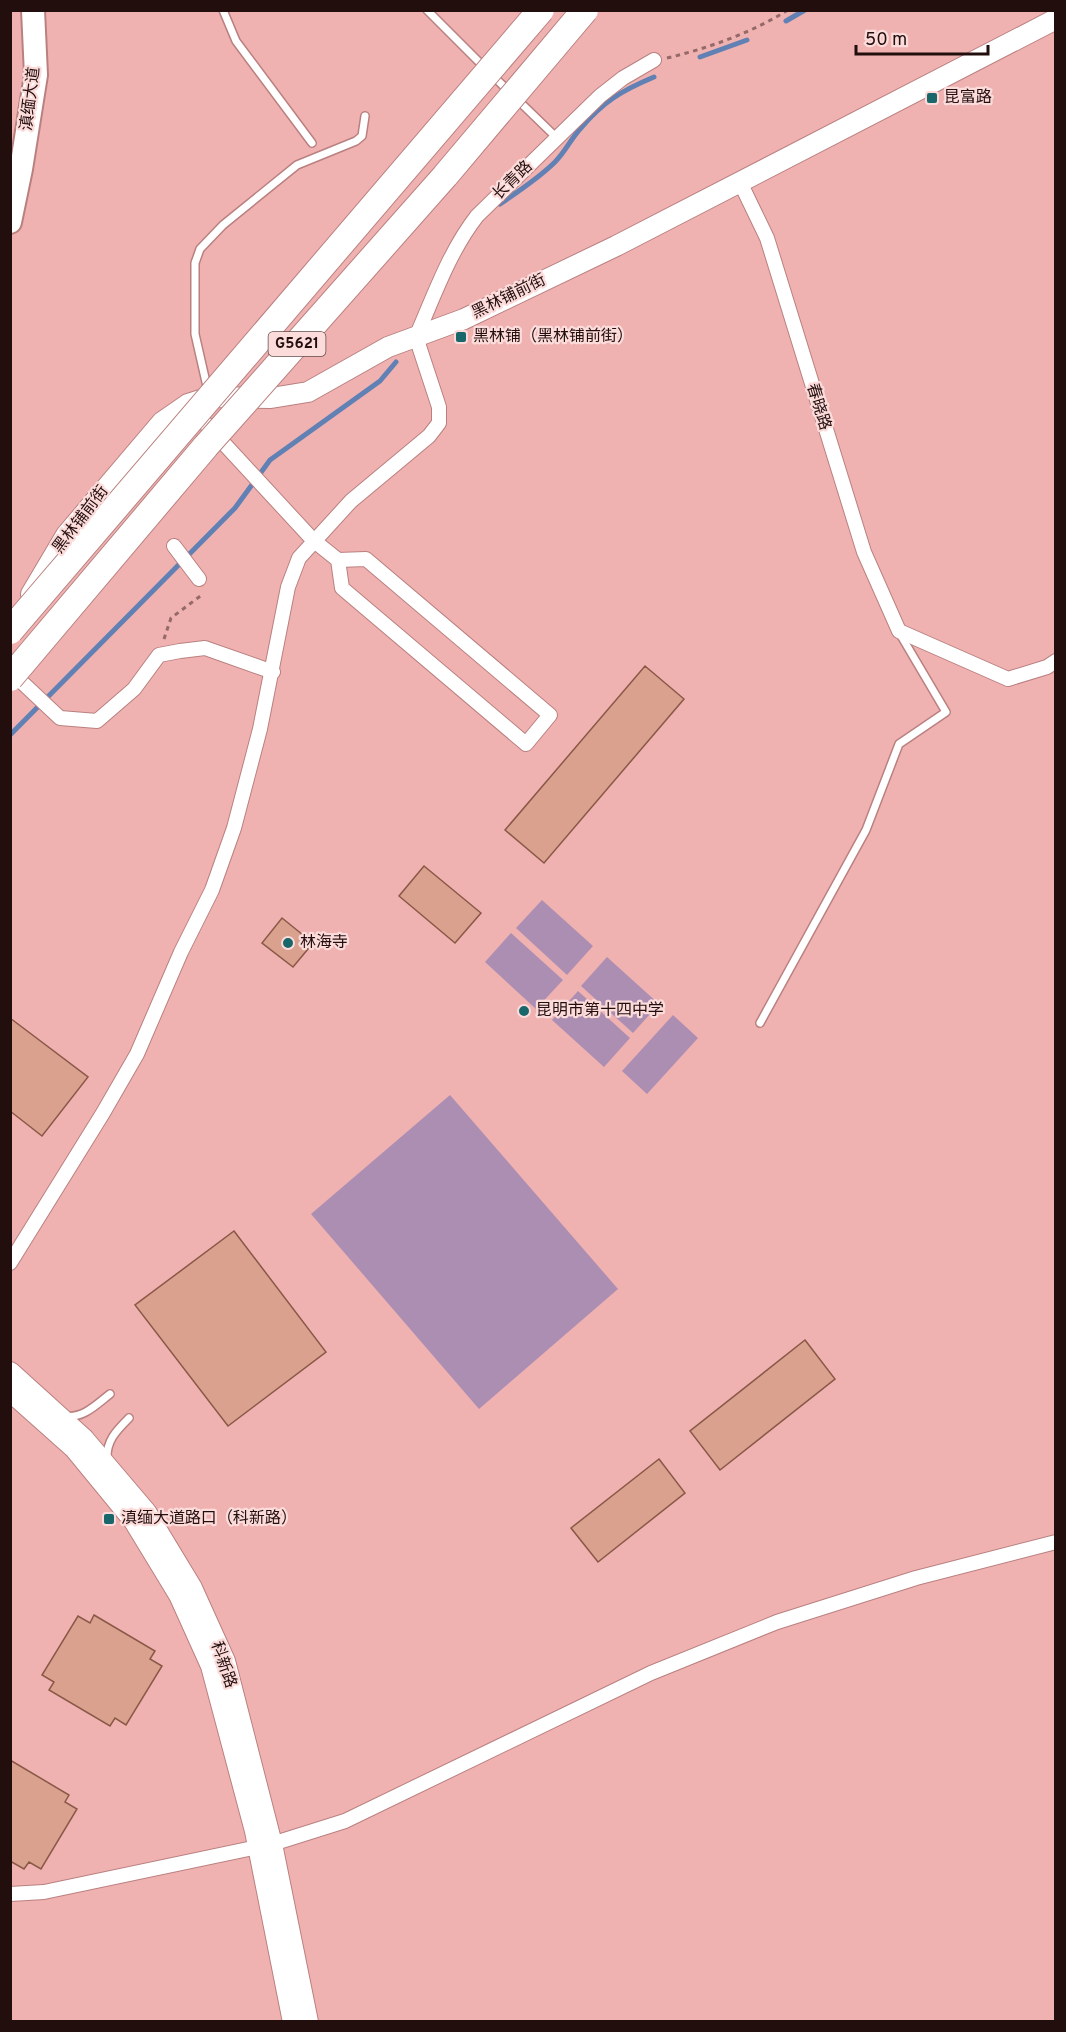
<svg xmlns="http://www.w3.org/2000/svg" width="1066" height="2032" font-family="Overpass,'Noto Sans SC',sans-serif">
<rect width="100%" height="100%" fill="#efb2b1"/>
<path fill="#ac8eb2" d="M542,900l51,46 -26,29 -51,-47z
M511,933l52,47 -27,29 -51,-47z
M607,957l52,47 -26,29 -52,-47z
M578,991l52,47 -26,29 -52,-47z
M673,1015l25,23 -51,56 -25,-23z
M450,1095l168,194 -139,120 -168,-195z"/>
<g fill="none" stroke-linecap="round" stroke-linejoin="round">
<path stroke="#6181b5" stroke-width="5" d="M786,21l19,-11
M700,57l47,-17
M500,204c19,-13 39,-26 55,-42 10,-10 16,-23 25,-33 24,-28 41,-38 74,-52
M10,735l225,-227 35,-48 110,-79 16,-19"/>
</g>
<path fill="#d9a18e" stroke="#8a5847" stroke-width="1.5" d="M645,666l39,33 -140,164 -39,-33z
M424,866l57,47 -26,30 -56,-47z
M282,918l31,25 -20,24 -31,-24z
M10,1018l78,59 -46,59 -32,-25z
M234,1231l92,121 -98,74 -93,-121z
M805,1340l30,39 -115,91 -30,-39z
M659,1459l26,34 -87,69 -27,-34z
M94,1615l61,36 -5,8 12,7 -36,59 -11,-7 -5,8 -61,-36 5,-8 -12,-7 36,-59 12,7z
M10,1760l59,35 -4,7 12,7 -36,60 -12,-7 -5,7 -14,-8z"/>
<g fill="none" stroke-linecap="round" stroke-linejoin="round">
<g stroke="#ba8080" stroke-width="10">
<path id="lane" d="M223,10l13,31 76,102
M427,10l57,57
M492,75l65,63
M208,391l-13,-57v-71l5,-14 23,-24 74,-60 59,-24 6,-5 3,-20
M760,1023l106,-193 33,-86 47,-32 -46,-78
M65,1416c18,3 32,-12 45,-22
M107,1460c-1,-19 9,-29 22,-42"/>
</g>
<g stroke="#ba8080" stroke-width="16">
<path id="street" d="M740,182l27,56 97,314 35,79 109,48 39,-12 9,-6
M193,410l120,130 25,20
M174,546l25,33
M366,559l184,156 -24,29 -184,-156 -4,-28z
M10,671l50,47 37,3 37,-32 25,-34 21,-4 25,-3 68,24
M10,1263l93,-150 34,-59 44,-102 31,-62 22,-62 26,-99 28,-142 11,-29 52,-57 78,-65 10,-13v-16l-23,-70c18,-41 33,-85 61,-121l123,-120 23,-18 31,-18
M10,1894l34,-2 228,-48 73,-23 306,-148 126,-51 139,-44 140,-36"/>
</g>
<g stroke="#ba8080" stroke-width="22">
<path id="secondary" d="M31,594l35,-59 96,-113 26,-18 22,-7 61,1 37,-6 80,-45 76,-28 152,-73 440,-227
M10,1372l74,67 62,73 46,76 33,73 47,183 36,178
M10,1391l64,57 60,73 45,74 32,71 44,165 38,191"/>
</g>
<g stroke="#ba8080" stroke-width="26">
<path id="primary" d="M10,222l11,-53 15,-94 -3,-65"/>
</g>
<path stroke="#946968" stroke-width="3" stroke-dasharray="4.5 4.5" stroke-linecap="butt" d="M667,58c42,-10 84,-25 121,-48
M164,639l7,-21 32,-24"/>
<use href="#lane" stroke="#fff" stroke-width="7"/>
<use href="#street" stroke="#fff" stroke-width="14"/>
<use href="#secondary" stroke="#fff" stroke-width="20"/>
<use href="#primary" stroke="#fff" stroke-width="22"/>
<g stroke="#ba8080" stroke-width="28" stroke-linecap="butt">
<path id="highway-bridge" d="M10,631l531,-621
M10,678l196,-232 239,-270 140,-166"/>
</g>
<use href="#highway-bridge" stroke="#fff" stroke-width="26"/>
</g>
<g fill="#19676b" stroke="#fcdcdb" stroke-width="2">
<rect x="926" y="92" width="12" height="12" rx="3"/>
<rect x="455" y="331" width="12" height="12" rx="3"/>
<circle cx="288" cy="943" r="6"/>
<circle cx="524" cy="1011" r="6"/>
<rect x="103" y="1513" width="12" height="12" rx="3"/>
</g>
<g text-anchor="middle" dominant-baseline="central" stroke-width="4.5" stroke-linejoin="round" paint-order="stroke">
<rect fill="#fcdcdb" stroke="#644c4c" stroke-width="1.5" x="268.5" y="332" width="57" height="24" rx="4.5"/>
<g font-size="15" font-weight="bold" fill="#230e0e">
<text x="297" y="344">G5621</text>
</g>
<g font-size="16" fill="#230e0e" stroke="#fcdcdb" text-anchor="start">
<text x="944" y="98">昆富路</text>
<text x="473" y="337">黑林铺（黑林铺前街）</text>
<text x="300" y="943">林海寺</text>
<text x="536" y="1011">昆明市第十四中学</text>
<text x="121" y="1519">滇缅大道路口（科新路）</text>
</g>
<g font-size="16" fill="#230e0e" stroke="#fcdcdb">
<text transform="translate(31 99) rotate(-83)">滇缅大道</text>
<text transform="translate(513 181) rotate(-44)">长青路</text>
<text transform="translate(509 297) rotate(-26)">黑林铺前街</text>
<text transform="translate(818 407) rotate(73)">春晓路</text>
<text transform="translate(81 520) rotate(-53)">黑林铺前街</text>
<text transform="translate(223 1665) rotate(71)">科新路</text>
</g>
</g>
<rect width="1066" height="2032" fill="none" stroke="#230e0e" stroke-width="24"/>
<path d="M856 45v9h132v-9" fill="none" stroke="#230e0e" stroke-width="3"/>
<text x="865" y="45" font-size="18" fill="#230e0e" stroke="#fcdcdb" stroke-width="4.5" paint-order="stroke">50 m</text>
</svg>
